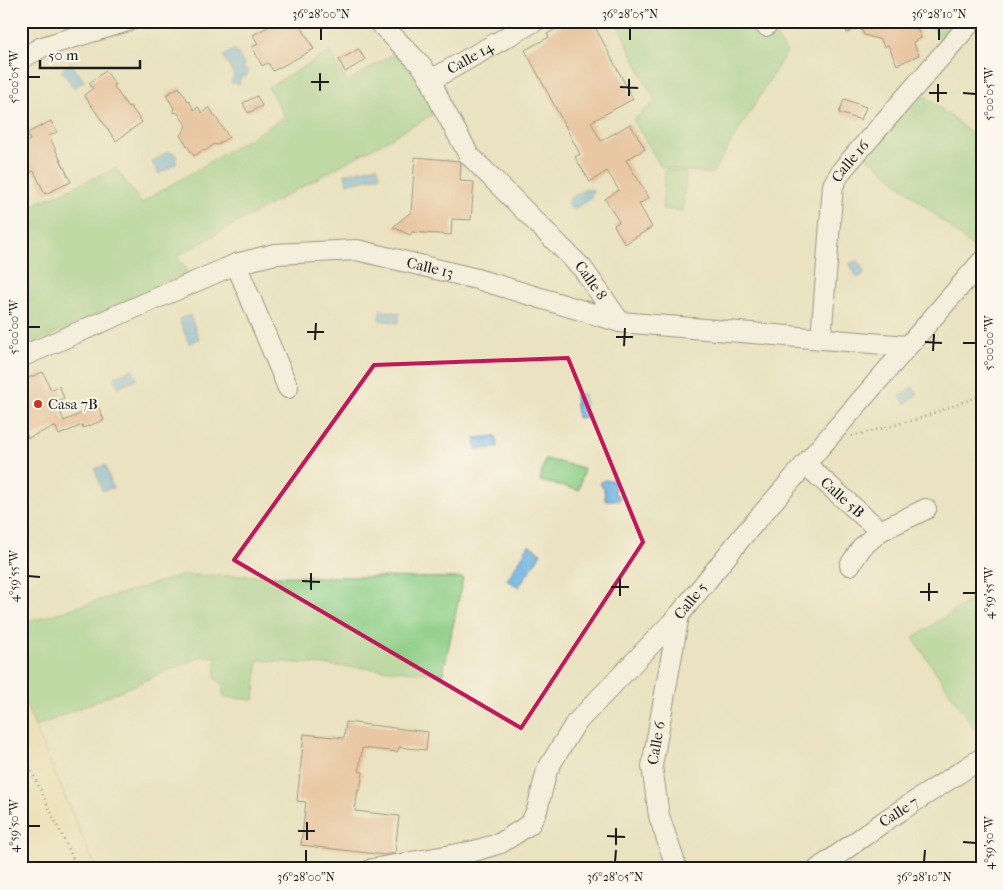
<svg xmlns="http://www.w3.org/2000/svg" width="1003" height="890" font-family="'IM FELL French Canon',serif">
<rect width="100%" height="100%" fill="#fbf7ec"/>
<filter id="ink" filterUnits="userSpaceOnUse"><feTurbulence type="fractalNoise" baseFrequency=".02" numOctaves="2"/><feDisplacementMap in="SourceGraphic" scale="10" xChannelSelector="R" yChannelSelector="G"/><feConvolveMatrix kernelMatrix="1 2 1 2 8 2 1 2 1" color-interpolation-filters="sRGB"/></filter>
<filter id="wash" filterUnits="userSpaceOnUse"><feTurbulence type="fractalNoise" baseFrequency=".0096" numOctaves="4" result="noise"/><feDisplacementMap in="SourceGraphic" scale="20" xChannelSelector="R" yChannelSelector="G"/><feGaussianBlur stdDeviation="1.12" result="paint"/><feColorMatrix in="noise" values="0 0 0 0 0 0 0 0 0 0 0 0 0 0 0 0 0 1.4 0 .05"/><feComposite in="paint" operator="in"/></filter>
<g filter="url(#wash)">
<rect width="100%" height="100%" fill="#eae2c0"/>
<path fill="#8ccd84" stroke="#547450" d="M616,21h138l3,14 9,2 10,-1 11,16 -75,122 -51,-7 -28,-47 22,-18z
M931,21h30l-20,23z
M398,51l12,18 24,45 -257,142 11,16 -167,77v-139l95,-42 25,35 144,-86 -17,-30 62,-35 17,30z
M920,92l54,43 8,9v96l-7,9 -110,-94z
M665,170l21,2 -3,39 -21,-2z
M545,459l39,9 -5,22 -39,-9z
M182,575l281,3 -20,96 -185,-14 -4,40 -31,-3v-13l-8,-5 1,-22 -13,-1 -168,71 -14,-33v-70z
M979,594l3,4v142l-69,-102z"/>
<path fill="#eeda9e" stroke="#857b5d" d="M21,694l75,175h-64l-11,-24z"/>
<path fill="#6cb1e2" stroke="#44667f" d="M235,49l10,17 -2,1 1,2 3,1 1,2 -1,3 -2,2 -4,-1 -2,8 -8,-1 3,-8 -11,-19z
M71,63l13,18 -10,7 -13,-18z
M169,151l2,2h3l2,2 1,3 -2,2 2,3 -18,11 -7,-12z
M377,166l3,10 -33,8 -2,-10z
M586,189v2l5,-2 2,2v2l-3,4 1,2 -17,10 -1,-1 -2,1 -4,-6 2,-2 -1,-1z
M858,260l7,14 -8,4 -7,-14z
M380,310l20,3 -2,10 -19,-3z
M190,315l9,24 -10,5 -10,-25z
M133,369l4,10 -19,8 -4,-10z
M912,387l6,7 -13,10 -5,-8z
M584,394l2,23 -9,1 -2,-23z
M496,436l2,11 -22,3 -1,-12z
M105,465l8,23 -11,3 -7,-22z
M604,480h10l1,15h4l1,5h-15l-1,-12 -2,-1 -2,-4z
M529,545l12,8 -22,34 -12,-7z
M21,845l11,24h-11z"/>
<g id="blocks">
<path fill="#e9a782" d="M279,21h19l16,28 -41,22 -5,-8 -6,3 -10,-19 6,-3 -5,-9z
M570,21h22l41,78 -42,23 10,19 29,-17 15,25 -19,11 23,38 -10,6 13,23 -27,17 -11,-19 5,-3 -14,-23 14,-9 -12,-19 -17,11 -15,-25 5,-3 -55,-104 24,-13 -2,-3z
M842,21h63l3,6 7,-3 6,14 -8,4 6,13 -22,10 -9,-20 -4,2 -3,-7 -17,-5 -4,-8 -13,6z
M359,49l6,11 -20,12 -6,-12z
M106,71l9,13 -2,1 15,22 2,-1 12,16 -26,19 -32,-46 9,-7 -4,-5z
M179,87l9,14h1l5,9 4,-3 4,6 7,-6 20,30 -12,8 -3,-1 -9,7 -2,-1 -9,6 -14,-21 3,-2 3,-8 -8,-12 -5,-1 1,-4 -8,-13z
M257,96l5,10 -14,7 -5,-10z
M844,99l22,8 -5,13 -22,-7z
M51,121l6,11 -8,4 22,46 -26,12 -11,-23 -13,6v-33l9,-4 -3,-7z
M415,157l44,4 2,3 -1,17 14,1 -3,38 -19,-1 -1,16 -39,-3 -2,3 -17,-8 18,-15z
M43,372l8,18 8,-4 5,12 -8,4 8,19 34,-15 6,14 -21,8 -1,-3 -23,10 -3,-8 -5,1 -23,10 -7,-16v-41z
M346,722l82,10 -2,18 -27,-3 -2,5 -35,-4 -3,23 4,1 -3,18h-2l-3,21 44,5 -4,37 -11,2 -83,-10 5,-43 -9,-1 7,-67 40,4z"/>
</g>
</g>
<g filter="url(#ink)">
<use href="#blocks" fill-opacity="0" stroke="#3b3a35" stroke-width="1"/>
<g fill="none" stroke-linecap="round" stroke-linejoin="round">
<g stroke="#3b3a35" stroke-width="22">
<g id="minor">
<path id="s1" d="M378,21l44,45 9,14 10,24 28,51 114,114 37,53 287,24"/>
<path d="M764,21l2,5"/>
<path d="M21,59l21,-12 86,-26"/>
<path id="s2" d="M431,80l104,-59"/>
<path id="s3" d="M821,339l12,-154 9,-15 130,-149"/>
<path d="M21,357l215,-93"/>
<path id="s4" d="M288,388l-52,-124 39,-10 82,-4 120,29 143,43"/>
<path id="s5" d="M805,464l75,67 -18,16 -12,18"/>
<path d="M880,531l46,-22"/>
<path id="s6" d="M372,869l102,-18 27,-8 29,-19 7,-14 10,-40 28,-46 104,-109 63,-78 240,-276"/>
<path id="s7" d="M677,869l-18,-53 -7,-50 27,-151"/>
<path id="s8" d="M818,869l68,-49 96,-62"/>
</g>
</g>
<path stroke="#3b3a35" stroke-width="2.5" stroke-dasharray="1 4" stroke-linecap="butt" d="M852,436l66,-17 64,-24
M21,749l57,120"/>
<use href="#minor" stroke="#fff" stroke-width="20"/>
</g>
</g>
<path d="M0 0H1003V890H0ZM568,358l75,184 -122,186 -287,-168 140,-195z" fill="#eae2c0" fill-opacity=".55" fill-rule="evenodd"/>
<path fill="none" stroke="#c2185b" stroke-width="4" stroke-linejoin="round" d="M568,358l75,184 -122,186 -287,-168 140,-195z"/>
<path fill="none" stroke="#1c1c1c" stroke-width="2" d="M321,40v-12M630,40v-12M939,40v-12M28,77h12M311,82h18M620,87l18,1M320,91v-18M929,93h18M963,93l13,1M629,96v-17M938,102v-18M28,327h12M307,332h17M616,337h17M315,340l1,-17M925,342l17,1M963,343h13M624,346l1,-18M933,351l1,-17M28,576l12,1M302,581l18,1M611,587h18M311,590v-17M920,592h18M963,593h13M620,596v-18M929,601v-18M28,826h12M298,831h17M607,836l18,1M307,840v-18M963,842l13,1M616,845v-17M306,862v-12M615,862l1,-12M924,862l1,-12"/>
<circle fill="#c8321e" stroke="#fbf7ec" stroke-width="2" cx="38" cy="404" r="5"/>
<g text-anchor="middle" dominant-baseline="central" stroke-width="4" stroke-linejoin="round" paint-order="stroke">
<g font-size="15" fill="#1c1c1c" stroke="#fbf7ec">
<text stroke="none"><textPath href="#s2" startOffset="45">Calle 14</textPath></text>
<text stroke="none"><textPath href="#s3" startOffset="184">Calle 16</textPath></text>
<text stroke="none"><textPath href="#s4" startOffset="332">Calle 13</textPath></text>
<text stroke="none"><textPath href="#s1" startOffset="339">Calle 8</textPath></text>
<text stroke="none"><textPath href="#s5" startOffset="50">Calle 5B</textPath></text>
<text stroke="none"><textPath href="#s6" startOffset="446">Calle 5</textPath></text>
<text stroke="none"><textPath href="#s7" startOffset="130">Calle 6</textPath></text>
<text stroke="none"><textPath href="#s8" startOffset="99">Calle 7</textPath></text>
</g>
<g font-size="15" fill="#1c1c1c" stroke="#fbf7ec" text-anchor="start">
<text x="48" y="404">Casa 7B</text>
</g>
</g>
<rect width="1003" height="890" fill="none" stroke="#fbf7ec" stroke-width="55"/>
<path d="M40 60v8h100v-8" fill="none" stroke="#1c1c1c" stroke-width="2.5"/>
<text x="48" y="60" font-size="15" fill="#1c1c1c" stroke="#fbf7ec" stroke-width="4" paint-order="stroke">50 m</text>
<rect x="28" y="28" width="948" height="834" fill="none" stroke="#1c1c1c" stroke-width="2"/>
<g font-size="12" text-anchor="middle" fill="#1c1c1c">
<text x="321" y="18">36°28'00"N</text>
<text x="630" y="18">36°28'05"N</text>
<text x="939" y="18">36°28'10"N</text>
<text transform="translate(14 77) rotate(-90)" y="4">5°00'05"W</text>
<text transform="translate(989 94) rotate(-90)" y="4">5°00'05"W</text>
<text transform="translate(14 327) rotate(-90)" y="4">5°00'00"W</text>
<text transform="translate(989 343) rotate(-90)" y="4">5°00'00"W</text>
<text transform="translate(14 576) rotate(-90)" y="4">4°59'55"W</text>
<text transform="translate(989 593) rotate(-90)" y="4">4°59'55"W</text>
<text transform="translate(14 826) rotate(-90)" y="4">4°59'50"W</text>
<text transform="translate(989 843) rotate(-90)" y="4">4°59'50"W</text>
<text x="306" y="881">36°28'00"N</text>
<text x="615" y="881">36°28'05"N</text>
<text x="924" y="881">36°28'10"N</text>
</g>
</svg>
